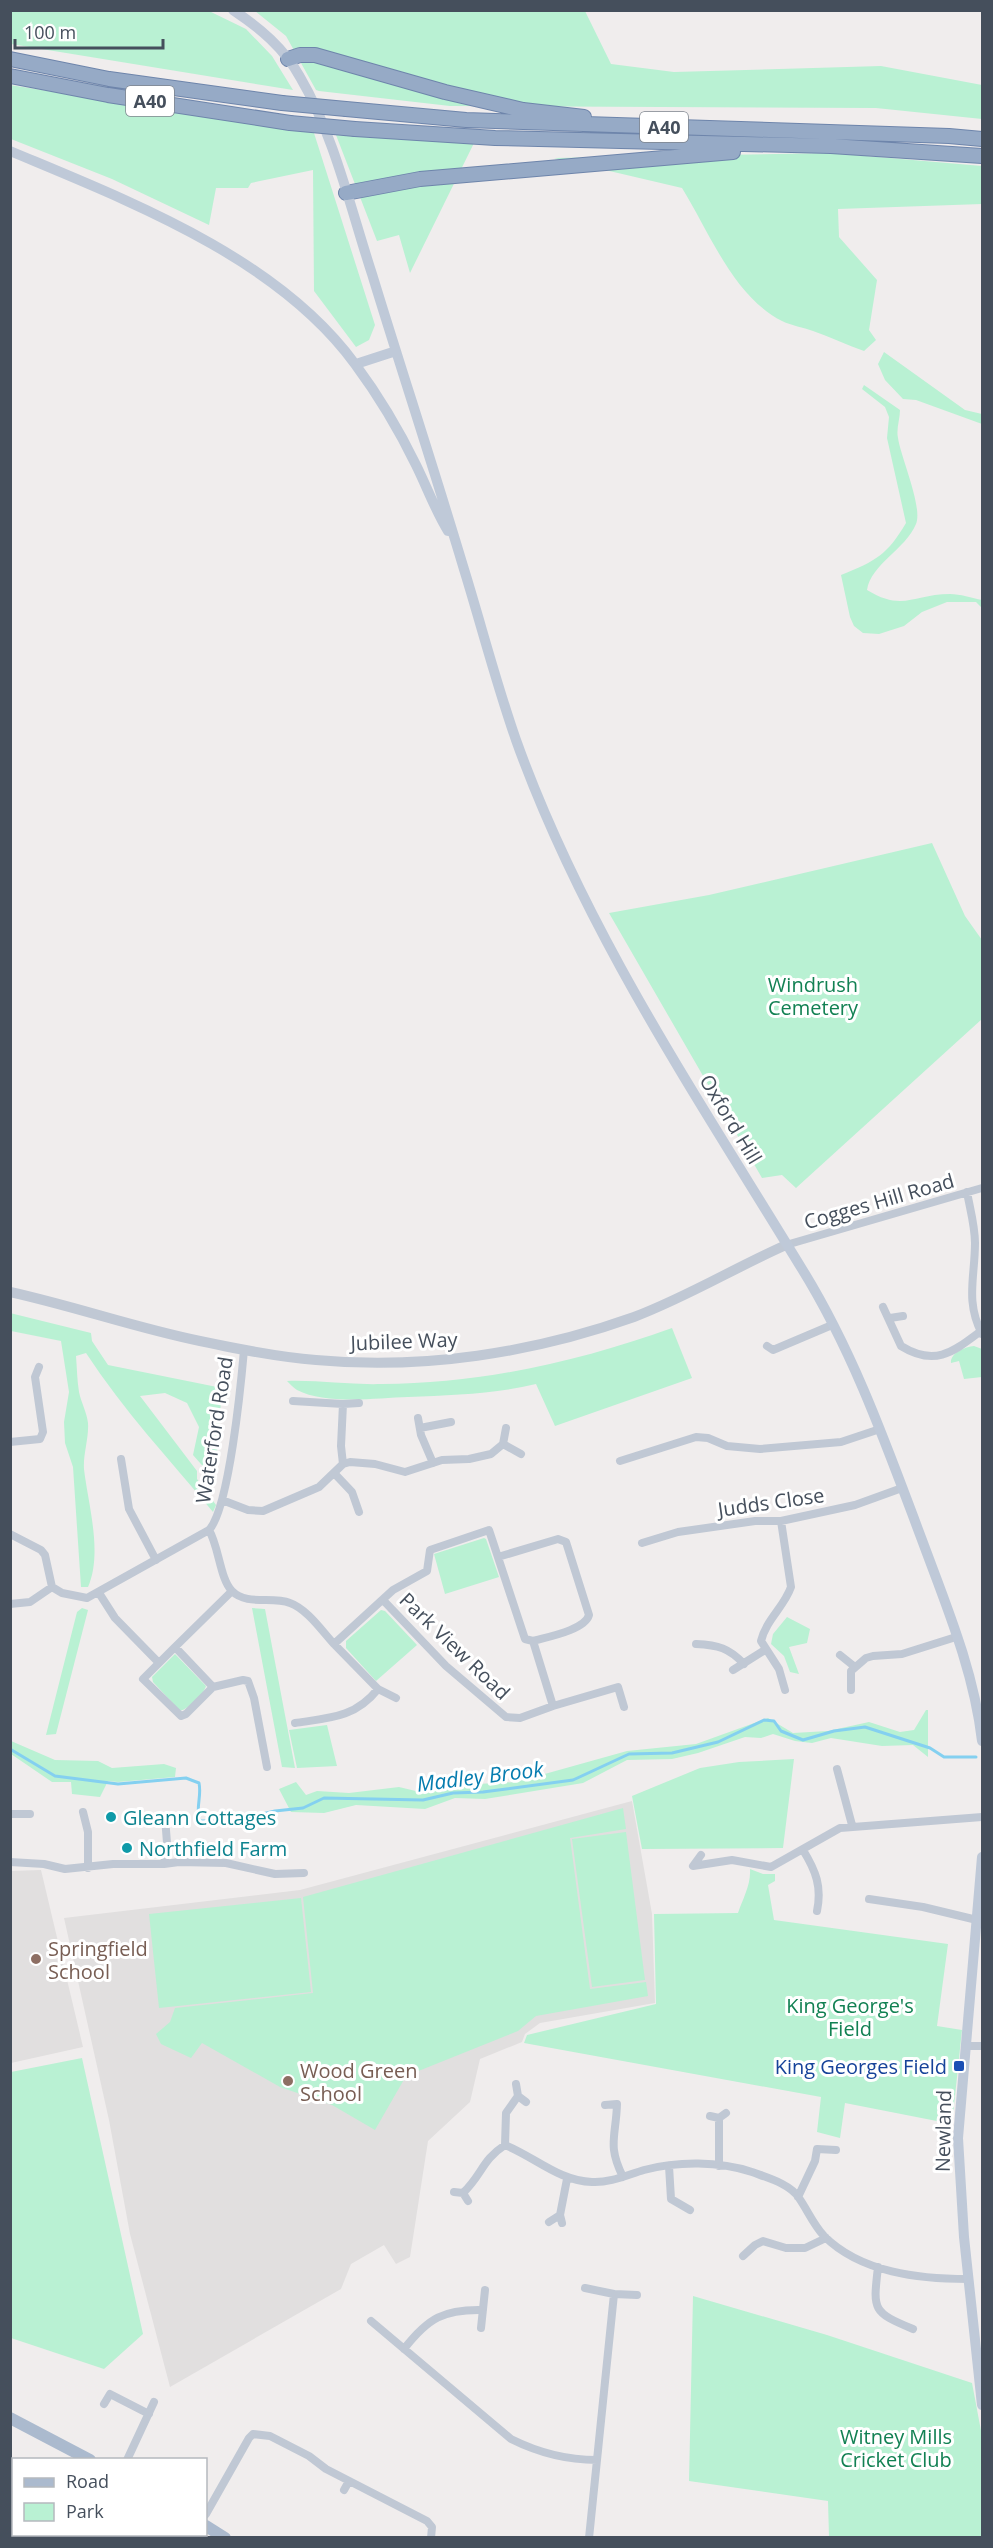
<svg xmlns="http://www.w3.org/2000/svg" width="993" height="2548" font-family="'Open Sans',sans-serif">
<rect width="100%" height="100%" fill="#f0eded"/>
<path fill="#e1dfdf" d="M632,1801l20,113 3,89 -115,20 -15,11 -3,8 -42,17 -10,43 -42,39 -18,116 -14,7 -12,-19 -33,19 -10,25 -171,98 -40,-153 -21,-114 -45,-202 236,-28z
M41,1870l42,177 -72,16v-192z"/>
<path fill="#b9f1d3" d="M10,11h199l37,18 26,27 21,34 -282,-46z
M255,11h330l26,53 63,8 207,-6 101,19v34l-106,-11 -426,-2 -131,-15 -3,-1 -30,-54z
M10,85l304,48 61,192 -6,15 -13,7 -42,-56 -1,-121 -62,13 -3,5h-32l-7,37 -97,-46 -101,-40z
M336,135l138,8 -64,130 -11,-38 -22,6z
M832,153l150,13v38l-144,5 1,28 38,43 -8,50 7,10 -12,11c-17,-6 -34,-14 -51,-20 -10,-4 -21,-5 -31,-10 -49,-25 -72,-88 -100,-133l-128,-30z
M884,352l81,58 17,4v10l-66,-24 -13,-1 -18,-19 -7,-16z
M864,385l36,25c0,9 -4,19 -2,28 3,20 25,69 18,86 -11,26 -45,40 -49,66 36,22 47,4 83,4 10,0 22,4 32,6v8l-6,-6h-29l-25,10 -18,14 -25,8 -16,-1 -9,-7 -4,-9 -9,-42c35,-14 46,-20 65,-52l-19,-85 2,-21 -4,-10 -23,-18z
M932,843l33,73 17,24v79l-186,169 -14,-13 -20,3 -153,-265 100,-18z
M10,1313l81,20 1,8 16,24 114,23 -7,92 -22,-25 6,-28 -12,-24 -22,-10 -25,3 57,75v8l19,26 -3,7c-43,-52 -90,-102 -127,-159l-10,3c1,12 1,24 3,36 2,10 8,21 9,31 1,15 -5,31 -4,46 4,35 19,84 4,118h-7l-8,-120 -8,-24 -1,-21 5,-30 -8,-51 -50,-10z
M672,1328l20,50 -137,48 -19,-42c-42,10 -84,11 -128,13 -32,1 -82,8 -111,-7 -3,-2 -7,-6 -10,-9 32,-1 63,4 95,3 99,0 198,-23 290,-56z
M974,1346l8,3v28l-18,2 -5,-18 -8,2c-1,-10 14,-16 23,-17z
M484,1538l2,1 13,38 -54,17 -11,-40z
M82,1608l6,2 -32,124 -10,1 31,-123z
M252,1608l13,1 30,159 -13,-1z
M381,1610l4,1 32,34 -41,36 -30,-33v-7z
M787,1617l23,12 -3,14 -18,4 10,27 -9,-2 -6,-16 -13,-12 2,-10z
M175,1654l31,32c-3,9 -16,22 -26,25l-27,-29 -1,-5z
M926,1710h2v47l-15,-12 -31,1 -51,-8 -19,5 -17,-2 -22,-7 -12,4 -16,-1 -47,16 -26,6 -45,1 -44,23 -98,16 -30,-1 -30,11 -69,-4 -32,8 -33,-1 -12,-23 17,-7 10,13 11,-4 32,2 50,-6 25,6 15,-7 77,-4 111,-31 69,-7 72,-26 25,15 35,-2 41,-9 31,10 14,-2z
M327,1725l10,41 -40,2 -8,-38z
M11,1741l44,19 43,1 14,7 52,-4 12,4 -1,9 -57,5 -10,-1 -8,16 -28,-3 -1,-12h-19l-41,-28z
M794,1759l-11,89 -141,1 -10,-53 68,-28 39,-6z
M623,1808l3,21 -56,9 20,151 56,-7 2,14 -112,20 -18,15 -112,45 -31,54 -43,-25 -52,-18 -78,-44 -11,15 -30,-14 -5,-10 14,-12 5,-14 138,-15 -10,-96z
M626,1832l19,148 -53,7 -20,-148z
M750,1869l13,5h12v7l-7,4 6,35 174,24 -11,82 25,4 -10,94 -107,-21 -5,35 -23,-6 4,-35 -297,-54 3,-8 129,-31 -2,-90 84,-1c5,-15 13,-28 12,-44z
M301,1898l10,94 -152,16 -10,-94z
M82,2058l61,276 -39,35 -93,-31v-266z
M693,2296l134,39 145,48 10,53v101h-153l-1,-36 -139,-20z"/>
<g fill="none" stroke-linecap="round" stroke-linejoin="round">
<path stroke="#84d0f0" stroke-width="3" d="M10,1749l45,27 63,8 68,-6 13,5c3,14 -4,25 1,38h32l43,-10 28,-3 21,-10 99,2 30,-7 30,-1 90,-12 56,-26 43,-1 46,-11 46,-22 10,1 7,10 22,9 31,-9 31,-4 65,21 14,9h32"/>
<g stroke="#6e85ab" stroke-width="16">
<path id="trunk" d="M10,59l99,20 173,24
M288,59l12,-4h15l130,37 78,18 61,7
M10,76l98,19 182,28
M346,109l120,11 483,16 33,3
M355,129l140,9 336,8 151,10
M346,193l74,-14 313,-27"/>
</g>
<path stroke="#c0c8d4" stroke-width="8" d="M967,1192c3,17 8,34 8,51 0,34 -10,58 7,91
M786,1245l196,-57
M883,1307l18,39c34,21 52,6 80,-15
M890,1318l13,-2
M767,1346l6,4 59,-25
M244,1350c-3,34 -15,159 -35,180 10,17 11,49 23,61 15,15 40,5 58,12 17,6 32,28 44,41l59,-54 34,-19 3,-21 59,-20 33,100 3,9 8,2 20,65 -33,12 -14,-1 -60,-51 -63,-66
M293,1401l50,3 16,-1
M343,1404l-2,42 2,18
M418,1418l3,17 12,28
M420,1428l31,-6
M10,1442l30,-3 3,-7 -8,-55 4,-10
M503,1444l3,-16
M121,1459l8,50 27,51
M620,1461l76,-24 12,1 19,8 33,3 81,-7 39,-13
M334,1473l18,19 7,20
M222,1500l26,10 15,1 56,-24 24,-23 7,-2 25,2 30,8 37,-12 27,-1 22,-5 12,-10 18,10
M781,1521l10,66c-7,20 -25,33 -30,54l18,28 6,21
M10,1534l31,16 4,5 7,32 10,6 25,5 122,-68
M642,1543l36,-11 77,-11h26l74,-16 47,-17
M498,1557l60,-18 8,3 23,73c-4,15 -42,22 -56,26
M232,1591l-57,56 38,40 30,-7 5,1 6,17 13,69
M99,1593l16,25 44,45
M10,1604l20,-2 22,-15
M334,1644l44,45 18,9
M696,1644c22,1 33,4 48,20
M175,1647l-32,32 38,37 5,-2 27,-27
M840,1655l15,12
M733,1670l32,-20
M851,1690v-19l15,-13 7,-2 29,-2 54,-17
M553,1706l65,-19 6,20
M295,1723c34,-5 60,-5 83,-34
M837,1769l15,56
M83,1812l5,20v36
M10,1814h20
M803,1850c13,21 19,37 14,61
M701,1855l-8,11 39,-6 39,7 69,-39 142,-11
M10,1862l34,2 21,5 48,-5h51l15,-2 47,1 49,11 29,-1
M164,1864l3,-21 -2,-26
M869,1899l54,8 54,13
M965,2046h17
M516,2084l2,12
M605,2105l12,-1c-1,33 -10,41 6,73
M710,2116l9,2
M505,2145l1,-32 12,-17 8,6
M669,2166l2,33 19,11
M719,2166v-48l7,-5
M454,2192l9,1c19,-18 19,-33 42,-48 30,12 54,36 87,37 18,1 35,-7 52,-12 34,-9 75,-9 108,2 16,6 38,12 47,26 9,13 14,26 25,38 37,37 96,43 144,43
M463,2193l5,8
M798,2197l17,-36 2,-12 19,1
M549,2222l11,-7
M562,2223l-2,-8 7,-36
M743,2256l12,-11 8,-4 23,7h19l21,-10
M878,2267c-5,43 -6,45 35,62
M585,2288l29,6
M371,2321l140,118c28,14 54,21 86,21
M481,2328l4,-38
M404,2349c24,-31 40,-40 79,-39
M104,2404l6,-10 39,20
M127,2460l27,-58
M344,2490l5,-9
M206,2514l43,-76 4,-4 17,2 39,20 17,13 101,52 5,6 -1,11
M589,2538l25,-244 23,1"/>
<path stroke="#c0c8d4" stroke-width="10" d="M10,1292c64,14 126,36 190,49 38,8 77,16 116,19 107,10 217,-7 318,-43 53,-20 100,-49 152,-72"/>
<path stroke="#bfc9d8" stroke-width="10" d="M233,10c27,18 51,38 67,67 34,58 51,133 72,197 30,98 62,195 91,292 18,58 33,117 53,174 68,190 182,358 286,529 52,84 85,178 120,271 24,65 52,131 60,201
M10,151c119,50 267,106 345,213 23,31 44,66 61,101 11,22 19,45 32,66
M356,364l40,-13
M982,1857l-24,281 6,99 18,168"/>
<path stroke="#abbace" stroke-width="12" d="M10,2418l80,42
M206,2526l19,12"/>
<use href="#trunk" stroke="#96aac6" stroke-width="14"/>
<g stroke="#6e85ab" stroke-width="16" stroke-linecap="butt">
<path id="trunk-bridge" d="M282,103l64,6
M290,123l65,6"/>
</g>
<use href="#trunk-bridge" stroke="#96aac6" stroke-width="14"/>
</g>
<g fill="#0f9aa8" stroke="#fff" stroke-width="2">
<circle cx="111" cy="1817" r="6"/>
<circle cx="127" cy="1848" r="6"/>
</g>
<g fill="#8d6e63" stroke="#fff" stroke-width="2">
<circle cx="36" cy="1959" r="6"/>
<circle cx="288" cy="2081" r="6"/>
</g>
<rect fill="#1a4fb4" stroke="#fff" stroke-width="2" x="953" y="2060" width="12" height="12" rx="3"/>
<g text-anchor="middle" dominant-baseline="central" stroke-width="6" stroke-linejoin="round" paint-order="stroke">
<g fill="#fff" stroke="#7d848d" stroke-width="1.5">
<rect x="126" y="86" width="48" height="30" rx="4.5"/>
<rect x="640" y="112" width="48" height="30" rx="4.5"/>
</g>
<g font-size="18" font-weight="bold" fill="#454f5c">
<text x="150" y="101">A40</text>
<text x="664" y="127">A40</text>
</g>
<g font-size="20" fill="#128153" stroke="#fff">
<text x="813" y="984">Windrush<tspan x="813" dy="23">Cemetery</tspan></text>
<text x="850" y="2005">King George's<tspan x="850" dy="23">Field</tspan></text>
<text x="896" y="2436">Witney Mills<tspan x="896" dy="23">Cricket Club</tspan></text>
</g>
<g font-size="20" fill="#454f5c" stroke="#fff">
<text transform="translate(731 1119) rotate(59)">Oxford Hill</text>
<text transform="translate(879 1201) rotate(-16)">Cogges Hill Road</text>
<text transform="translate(404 1341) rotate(-2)">Jubilee Way</text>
<text transform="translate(214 1430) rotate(-81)">Waterford Road</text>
<text transform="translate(771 1502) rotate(-8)">Judds Close</text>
<text transform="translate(455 1646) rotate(44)">Park View Road</text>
<text transform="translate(943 2131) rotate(-89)">Newland</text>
</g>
<g font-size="20" fill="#0d838f" stroke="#fff" text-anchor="start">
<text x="123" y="1817">Gleann Cottages</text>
<text x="139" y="1848">Northfield Farm</text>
</g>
<g font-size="20" fill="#785e54" stroke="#fff" text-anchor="start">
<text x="48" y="1948">Springfield<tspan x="48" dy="23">School</tspan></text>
<text x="300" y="2070">Wood Green<tspan x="300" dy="23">School</tspan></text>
</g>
<g font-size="20" fill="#164399" stroke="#fff" text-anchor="end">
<text x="947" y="2066">King Georges Field</text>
</g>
<g font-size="21" font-style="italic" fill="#057caf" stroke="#fff">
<text transform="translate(480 1776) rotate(-7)">Madley Brook</text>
</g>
</g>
<rect width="993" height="2548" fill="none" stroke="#454f5c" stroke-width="24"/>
<rect x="12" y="2458" width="195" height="78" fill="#ffffff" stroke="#b5b9be" stroke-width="1.5"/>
<rect x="24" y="2478" width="30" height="9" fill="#abbace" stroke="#b5b9be" stroke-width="1.5"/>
<text x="66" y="2488" font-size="18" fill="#454f5c">Road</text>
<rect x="24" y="2503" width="30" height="18" fill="#b9f1d3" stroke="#b5b9be" stroke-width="1.5"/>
<text x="66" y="2518" font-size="18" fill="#454f5c">Park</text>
<path d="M15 39v9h148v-9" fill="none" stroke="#454f5c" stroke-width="3"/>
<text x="24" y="39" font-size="18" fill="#454f5c" stroke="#ffffff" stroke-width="4.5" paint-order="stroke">100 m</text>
</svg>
